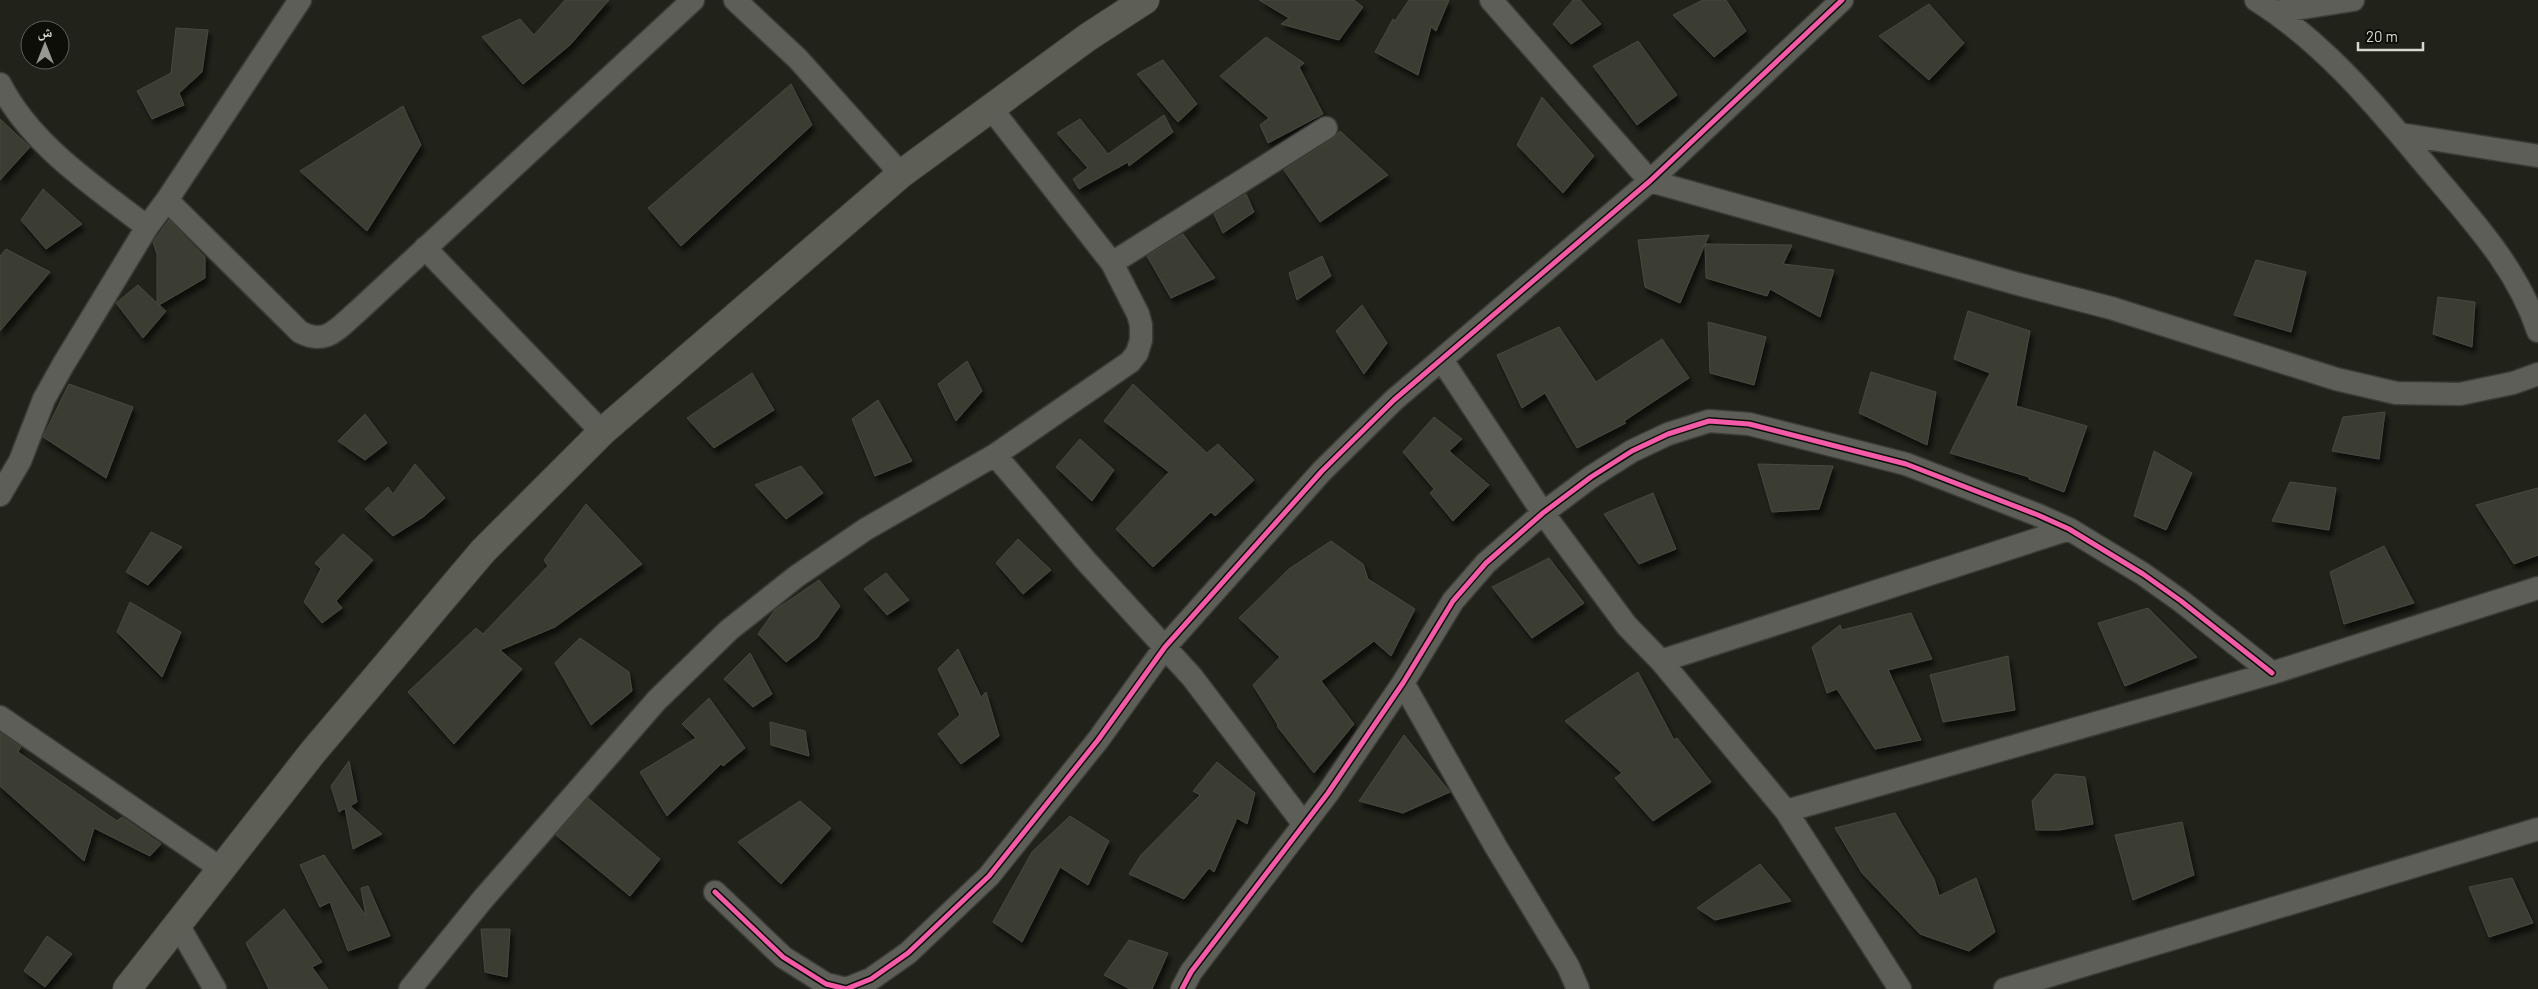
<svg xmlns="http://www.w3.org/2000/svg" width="2538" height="989" font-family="Barlow,'Noto Naskh Arabic',sans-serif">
<defs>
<filter id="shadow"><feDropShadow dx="3" dy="5.5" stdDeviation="2.5" flood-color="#0009"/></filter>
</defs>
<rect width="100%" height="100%" fill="#21221a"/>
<path fill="#3b3c30" stroke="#494943" filter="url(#shadow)" d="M565,0h44l-39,45 -47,39 -41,-47 38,-18 14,16z
M1259,0h95l9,7 -24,33 -58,-16 8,-6z
M1409,0h40l-13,31 -5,-4 -13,48 -43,-23 18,-33 2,2z
M1573,0h7l21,24 -30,20 -18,-20z
M1703,0h23l20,31 -32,26 -41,-42z
M1929,4l35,39 -35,37 -50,-44z
M176,28l32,2 -6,42 -23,21 5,12 -32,14 -15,-28 34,-18z
M1266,37l38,26 -5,4 24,47 -55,29 -8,-18 9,-7 -49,-42z
M1638,41l39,54 -40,30 -44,-59z
M1163,60l34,44 -19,18 -41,-48z
M791,84l21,41 -131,121 -33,-38z
M1542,97l52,59 -31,37 -46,-48z
M403,106l18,39 -54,86 -67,-60z
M1164,115l9,17 -44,34 -1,-4 -49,27 -6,-10 15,-11 -31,-35 23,-14 28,35z
M0,119l30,28 -30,33z
M1340,131l48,44 -68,47 -36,-52 49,-31z
M43,189l39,35 -36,25 -25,-29z
M1246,194l8,18 -31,21 -9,-19z
M169,220l36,37v21l-46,27 7,6 -23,27 -27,-35 22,-18 19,18v-49l-4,-12z
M1183,234l32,44 -44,20 -24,-42z
M1709,235l-4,9 87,1 -9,19 51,6 -14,47 -50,-28 -3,7 -61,-18 -1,-34 -25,59 -35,-16 -7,-47z
M6,249l44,23 -50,59v-75z
M1322,256l9,20 -34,24 -8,-27z
M2256,260l50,12 -15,60 -57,-17z
M2438,297l37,5 -3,45 -39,-13z
M1362,305l25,38 -23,31 -28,-43z
M1968,311l62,20 -14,75 71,20 -23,66 -35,-13v-2l-79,-24 40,-80 -36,-14z
M1708,322l58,15 -12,48 -44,-12z
M1559,327l37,55 66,-43 27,39 -65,43 2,2 -49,25 -32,-55 -23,15 -25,-53z
M967,361l15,30 -26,30 -18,-37z
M1871,372l65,20 -9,53 -68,-32z
M752,373l22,37 -60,38 -27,-30z
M69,384l64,23 -27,71 -63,-41z
M1133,384l74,69 11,-9 36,36 -39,36 -4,-4 -58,55 -37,-38 53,-57 -65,-51z
M878,400l34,61 -37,15 -23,-57z
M2385,412l-6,47 -47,-8 11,-34z
M365,414l22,29 -22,17 -27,-19z
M1434,417l28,22 -13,12 40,34 -36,36 -23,-28 4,-4 -31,-37z
M1080,439l34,31 -22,31 -36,-34z
M2154,451l38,22 -26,57 -32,-14z
M415,464l30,34 -22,19 -30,19 -28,-27 23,-22 5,7z
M1758,464l75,2 -14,43 -47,3z
M801,466l22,27 -37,26 -31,-34z
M2290,482l46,6 -7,42 -57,-9z
M2538,488v67l-24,9 -38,-59z
M1653,493l23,56 -37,15 -35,-50z
M586,504l56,60 -87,63 -55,23 22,19 -68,75 -46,-52 68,-64 7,6 65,-68 -4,-6z
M151,532l31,15 -34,38 -22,-13z
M343,534l30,26 -37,41 6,7 -20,15 -18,-21 17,-33 -6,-6z
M1018,539l33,31 -28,24 -27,-31z
M1331,541l32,23 5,15 47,30 -24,47 -17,-15 -53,40 33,43 -40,49 -37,-47 1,-1 -25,-40 27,-28 -41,-39 50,-49z
M2384,546l30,57 -70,21 -14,-52z
M1549,558l35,45 -52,35 -40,-51z
M886,573l23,27 -22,15 -23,-26z
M819,580l21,26 -23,32 -31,24 -28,-28 17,-24z
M130,602l51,30 -19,45 -45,-45z
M2148,608l49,49 -72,29 -27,-63z
M1911,613l21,46 -44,11 33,70 -46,9 -38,-60 -10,4 -15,-46 28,-22 2,5z
M580,638l49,34 3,19 -41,34 -36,-62z
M958,649l23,48 5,-5 13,44 -38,28 -23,-30 22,-19 -22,-46z
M750,653l22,41 -19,13 -29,-28z
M2008,656l7,54 -72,12 -13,-47z
M1638,672l36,68 3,-2 34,44 -58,39 -38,-43 7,-5 -57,-52z
M709,698l36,50 -22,18 -2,-2 -54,52 -27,-44 56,-34 -14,-14z
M770,722l35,9 4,25 -38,-11z
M0,733l21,14 -3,5 99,69 5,-4 39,27 -11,12 -56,-28 -10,33 -84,-75z
M1404,735l46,57 -47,21 -44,-12z
M349,761l8,41 -7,4 32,28 -29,15 -8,-41 -6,4 -8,-26z
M1217,762l38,31 -8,31 -10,-6 -23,54 -5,-4 -25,31 -55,-25 12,-19 59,-60 -7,-4z
M2055,774l30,3 8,47 -34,6h-23l-4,-29z
M588,798l72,61 -30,37 -74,-61z
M800,801l31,27 -50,56 -43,-42z
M1895,813l39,66 5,17 37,-18 19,54 -26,19 -49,-17 -58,-61 -27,-45z
M1070,816l39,25 -21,44 -28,-18 -38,75 -29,-20 39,-70z
M2182,822l12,53 -61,25 -18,-65z
M324,855l42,61 -5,-28 7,-2 22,50 -42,15 -18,-49 -10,5 -20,-42z
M1760,864l31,37 -76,19 -18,-12z
M2512,878l21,45 -44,14 -20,-50z
M284,909l38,53 -10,5 16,22h-59l-23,-46z
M481,929h29l-3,48 -22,-5z
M47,936l25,18 -27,33 -21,-16z
M1129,940l39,13 -16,36h-22l-26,-14z"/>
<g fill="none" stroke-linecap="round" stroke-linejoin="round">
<g stroke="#3b3c36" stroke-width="25">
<path id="street" d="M735,0l63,59 103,115
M1491,0l159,181 368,103 93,24 225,71 60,14 64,1 53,-11 25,-9
M2256,0c69,43 121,107 173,169 42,50 88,98 109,162
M2275,12l78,-12
M0,84c32,62 93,101 147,143
M2400,134l138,22
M167,200l133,132c27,14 38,-4 58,-21l335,-311
M425,248l177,184
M1112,263l214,-135
M1442,360l101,153 84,113 34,35 125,150 114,178
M995,455l91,106 106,116 111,146
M0,495l20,-34 24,-62 19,-34 84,-138 20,-27 133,-200
M1661,661l408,-132
M1403,683l93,164 72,119 10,23
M0,717l223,153
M1786,811l486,-138 266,-85
M715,892l68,65 43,27 20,5 25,-10 37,-26 81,-77 109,-136 67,-93 157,-176 72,-71 256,-219 192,-181
M178,925l37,64
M410,989l73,-90 174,-199 72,-70 68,-54 69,-47 129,-74 135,-93 7,-9 4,-13v-15l-3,-11 -26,-51 -122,-156
M1182,989l9,-17 137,-179 75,-110 50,-82 33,-38 57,-50 48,-36 41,-26 36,-17 41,-13 40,3 157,40 132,51 31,14 74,45 38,27 91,72
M2005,989l533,-160"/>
</g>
<g stroke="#3b3c36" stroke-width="30">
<path id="secondary" d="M127,989l186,-237 170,-201 119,-119 299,-258 187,-137 57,-37"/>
</g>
<use href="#street" stroke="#5d5e58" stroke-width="22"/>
<use href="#secondary" stroke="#5d5e56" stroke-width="28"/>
<g stroke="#0d0e07" stroke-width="8">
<path id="cycleway" d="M715,892l68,65 43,27 20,5 25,-10 37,-26 81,-77 109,-136 67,-93 157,-176 72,-71 256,-219 192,-181
M1182,989l9,-17 137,-179 75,-110 50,-82 33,-38 57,-50 48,-36 41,-26 36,-17 41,-13 40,3 157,40 132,51 31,14 74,45 38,27 91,72"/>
</g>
<use href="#cycleway" stroke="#f35aa7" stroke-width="5"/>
</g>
<g transform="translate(45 45)"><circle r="24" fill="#0d0e07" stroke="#5e5f57"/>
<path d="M0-4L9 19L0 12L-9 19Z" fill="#979890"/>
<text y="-8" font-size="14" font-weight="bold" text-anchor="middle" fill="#d7d8cf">ش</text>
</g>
<path d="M2358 42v8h65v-8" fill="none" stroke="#d7d8cf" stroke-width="2.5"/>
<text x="2366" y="42" font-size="15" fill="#d7d8cf" stroke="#0d0e07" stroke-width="4" paint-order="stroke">20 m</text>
</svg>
